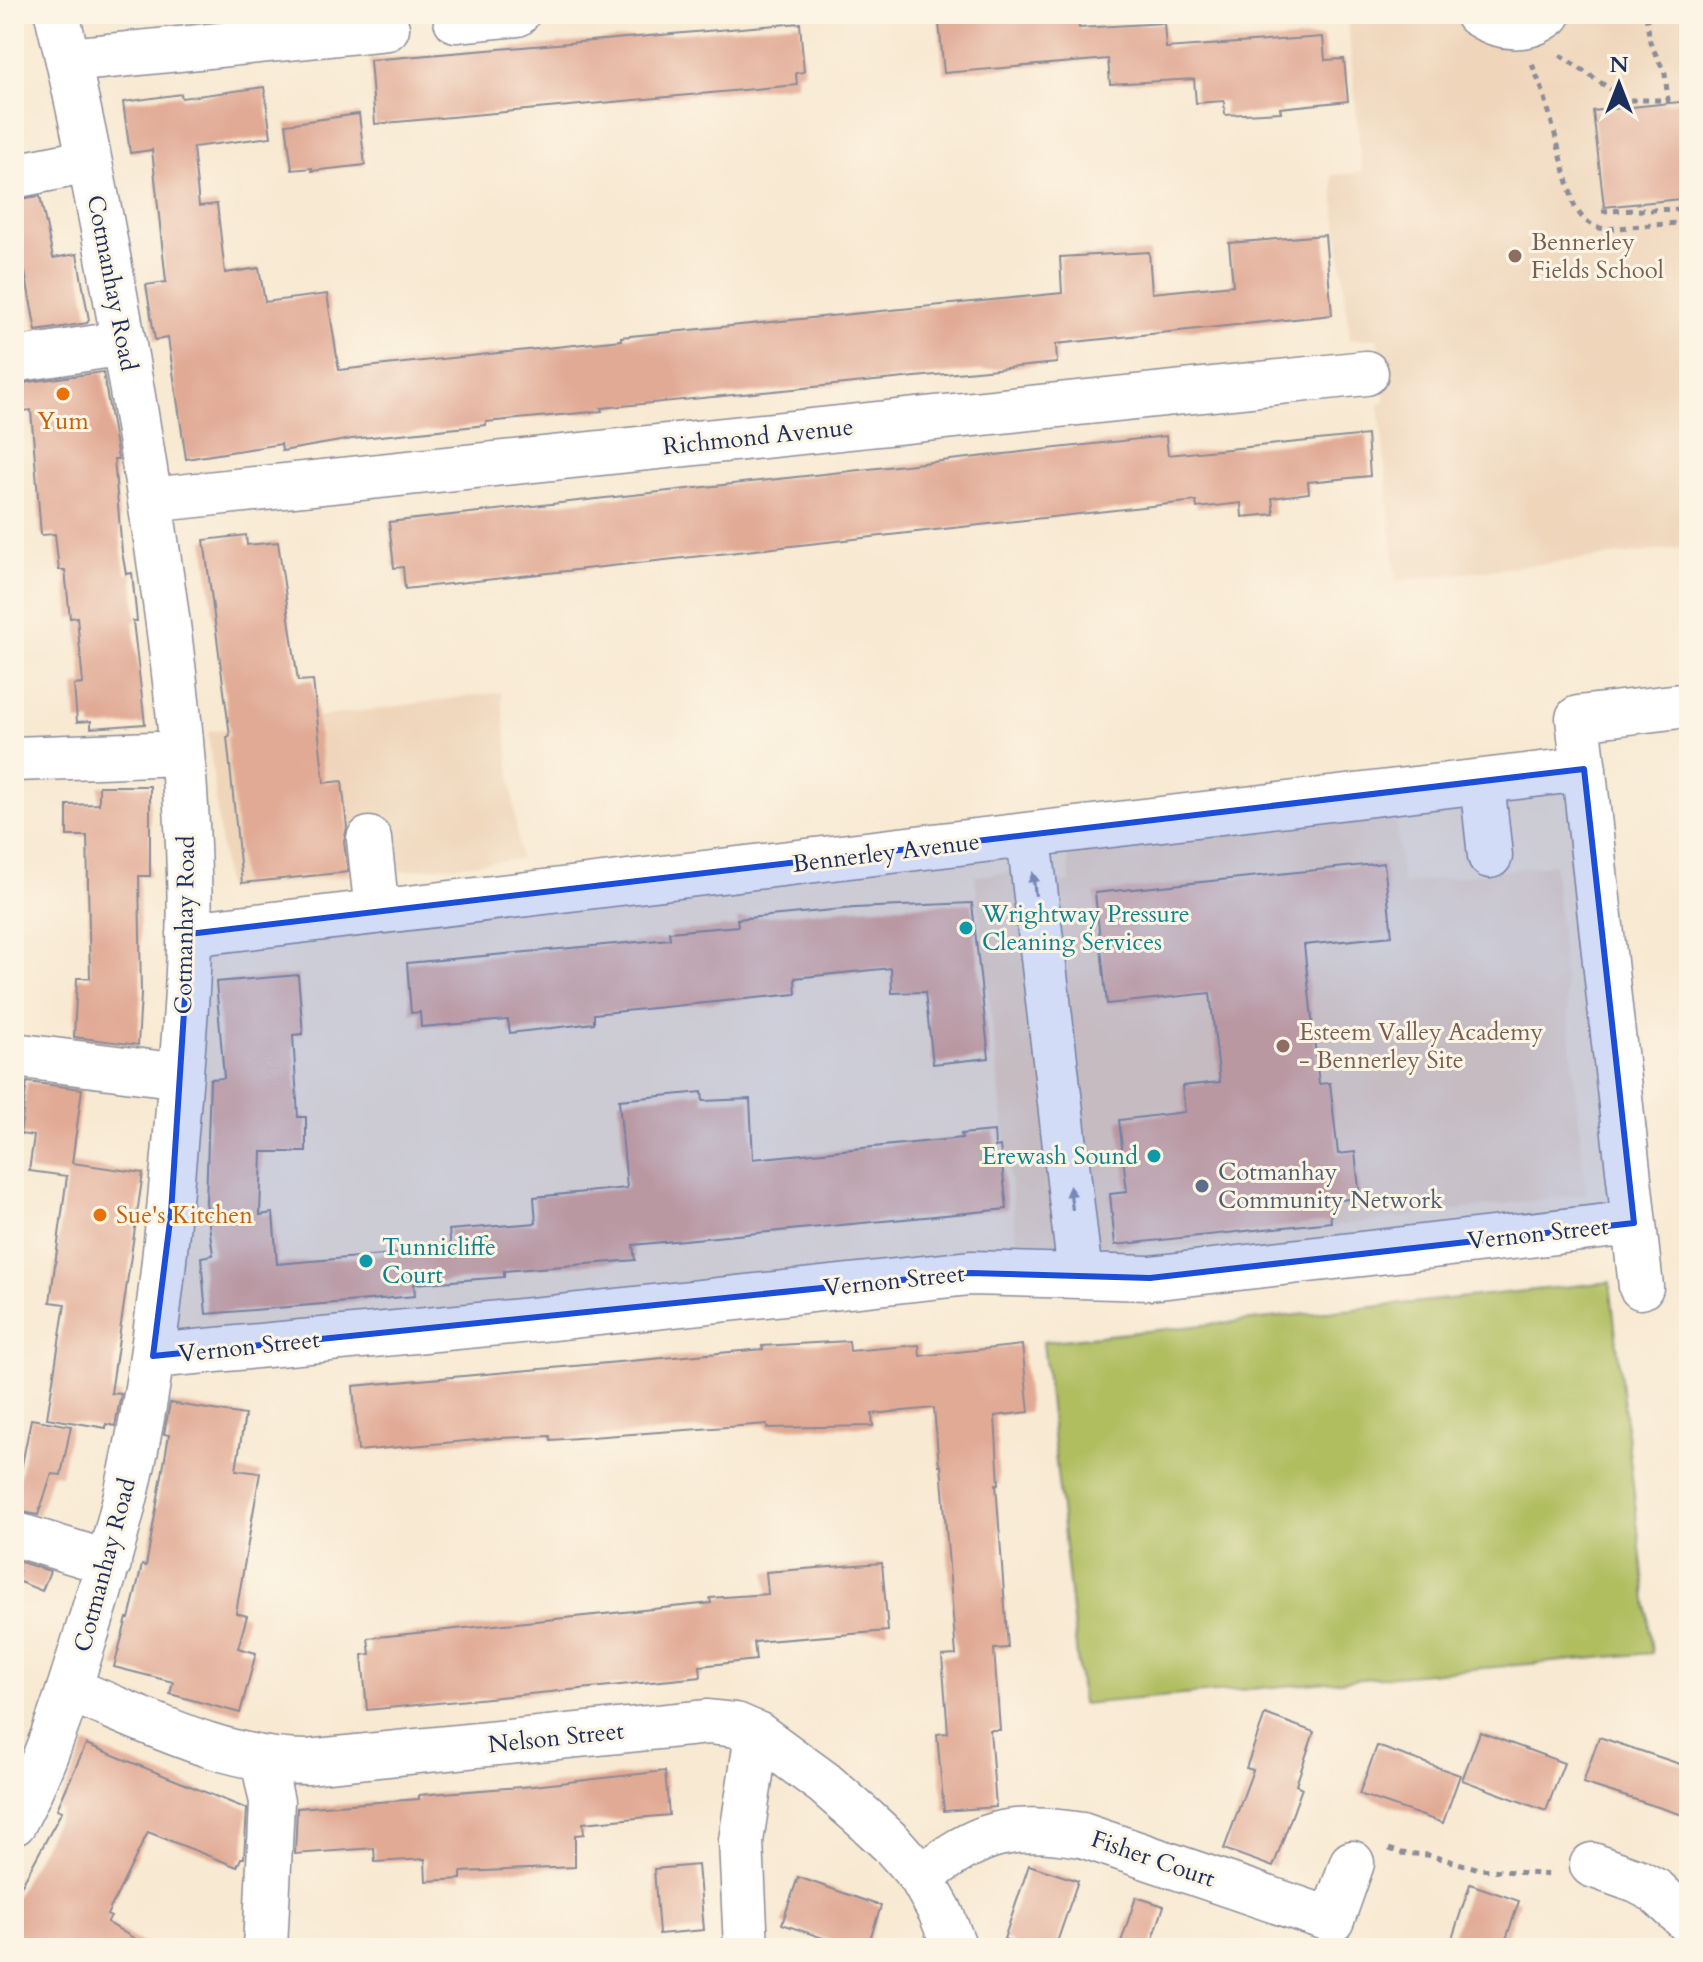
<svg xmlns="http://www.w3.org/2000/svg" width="1703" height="1962" font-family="Cardo,serif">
<rect width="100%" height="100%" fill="#fcf5e5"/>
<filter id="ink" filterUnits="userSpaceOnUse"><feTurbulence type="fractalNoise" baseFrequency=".0125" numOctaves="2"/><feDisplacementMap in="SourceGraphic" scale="16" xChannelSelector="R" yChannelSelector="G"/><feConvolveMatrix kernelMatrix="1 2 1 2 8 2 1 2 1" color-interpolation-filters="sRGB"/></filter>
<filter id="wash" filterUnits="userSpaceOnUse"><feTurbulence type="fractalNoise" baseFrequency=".006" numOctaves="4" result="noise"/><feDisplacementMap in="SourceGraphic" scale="32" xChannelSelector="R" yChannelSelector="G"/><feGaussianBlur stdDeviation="1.8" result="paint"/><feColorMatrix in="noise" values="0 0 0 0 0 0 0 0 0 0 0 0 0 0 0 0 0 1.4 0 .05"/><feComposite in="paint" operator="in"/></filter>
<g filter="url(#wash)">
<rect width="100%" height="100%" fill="#f8e9d2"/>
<path fill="#efd6bb" d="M1347,14h342v533l-293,34 -17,-177 6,-2 -8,-64 -27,2 -18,-165 30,-3z
M501,692l19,167 -294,30 -18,-157z
M1394,809l8,75 152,-20 32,330 -416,53 -153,-5 -42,-366 36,-4 42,13 17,-3 -3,-31z"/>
<path fill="#b0be61" stroke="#667660" stroke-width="2" d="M1610,1282l42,371 -570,51 -39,-362z"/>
<g id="blocks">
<path fill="#e1aa95" d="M938,14h140l1,14 85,-5 2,25 157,-11 2,23 19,-1 4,42 -68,7 1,4 -56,3 -1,-14 -28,2 -2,-24 -84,5 -2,-25 -164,14z
M800,23l4,49 -8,1 1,12 -422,39 -5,-64z
M264,87l7,50 -78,10 6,59 18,-2 8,69 34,-5 6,34 62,-8 12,76 282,-30v-3l441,-44 -2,-36 89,-5 3,41 81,-8 -4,-42 96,-8 7,80 -276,29 1,19 -456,45 1,3 -116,11v3l-134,14 -70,12 -1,-7 -95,15 -18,-121 -13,2 -9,-55 20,-3 -14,-132 -22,3 -7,-51 58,-8 1,4z
M1689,101v97l-85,9 -11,-96z
M359,114l6,51 -53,6v-3l-20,2 -6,-46z
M40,196l13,62 24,-4 12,66 -2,3 -51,8 -15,-80 -7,2v-53z
M103,372l15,87h-4l8,93 4,22 6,-1 5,48h-4l12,103 -54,4v-7l-14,1 -3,-37 9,-1 -6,-67 -7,1 -5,-48h-6l-4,-36 -14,1 -10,-125 -17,2v-28z
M1367,435l3,41 -62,6 1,11 -37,5 2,16 -32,3 -1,-14 -44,5 -1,-7 -791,88 -2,-22 -9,1 -5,-46 777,-86 2,19z
M246,535l1,10 31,-3 20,139 15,-1 11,103 18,-2 5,46 -3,15 4,30 -106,11 -15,-146 3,-1 -26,-196z
M99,786h51v90h-11l2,119 -3,50 -64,-8 3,-59h13l-3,-142h-20v-31l32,-1z
M1384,863l8,73 -88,9 15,139 11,-1 8,71 17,-2 5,46 -31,3 2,21 -216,23 -5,-51 17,-2 -8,-72 66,-8 -3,-26 38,-4 -10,-89 -103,11 -12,-111z
M972,903l17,155 -56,6 -8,-72 -33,1 -1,-25 -96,10 1,16 -202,20v9l-84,10 -2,-13 -87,7 -1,-15 -9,1 -4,-50 263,-24 -1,-7 69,-6 -1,-7 117,-11z
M298,975l5,59 -10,1 5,82h8v35h-44l-2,63 13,-2 4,51 174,-15 -2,-19 87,-7 -2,-26 93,-9 -8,-88 83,-8 1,9 47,-2 3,60 209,-21 -1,-4 33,-3 1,16 5,-1 7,63 -374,36 2,15 -131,11v6l-90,7 1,12 -209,18 -5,-57 12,-2 -7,-54 4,-122 14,-1 -8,-96z
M27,1082l55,7 -10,74 71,10 -32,220 10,1 -6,32 -9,-2v4l-59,-10 18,-114 -15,-2 17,-126 -38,-5 5,-35 -14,-2z
M849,1341l1,10 69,-6 1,11 102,-11 7,67 -34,4 4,68h-3l12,164 -14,1 6,81h-10l6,77 -52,4 -7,-77 11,-1 -6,-77 14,-1 -15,-190h-2l-5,-57 -62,6 1,12 -106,2v-4l-216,16 -1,-4 -52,2 -140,13 -5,-65 410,-37 -1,-3z
M170,1403l75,12 -9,55 24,3 -24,140 11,3 -9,32 18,5 -16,60 -70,-19 3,-12 -59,-15 13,-49 2,1 13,-54 4,1 23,-131 -5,-1z
M31,1419l40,7 -10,49 -9,-1 -14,41 -24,-5v-31l5,1z
M14,1560l36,11 -8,20 -27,-11 4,-9 -5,-1z
M882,1563l6,68 -134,11 2,18 -56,6 1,11 -334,33 -5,-55 8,-1 -2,-16 343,-35 -1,-5 58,-4 -2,-22z
M1265,1714l49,18 -18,53 6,3 -29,79 -49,-18 29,-79 -7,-2z
M1480,1732l84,31 -18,48 -84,-31z
M1599,1737l90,30v50l-106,-34z
M86,1744l161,65 -3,49h-3l-4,9 -89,-35 -41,83 4,2 -4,5 43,26h-136v-49l48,-88 -5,-2z
M1377,1746l83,29 -17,48 -84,-29z
M665,1771l4,44 -86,8 1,11 -9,1v32l-114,5v7l-35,2 -1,-22 -50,3 -1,-14 -79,6 2,-46 122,-9v-4l114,-9z
M698,1865l6,65 -45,4 -5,-65z
M1029,1865l49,16 -23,67h-45l2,-6 -8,-3z
M798,1877l83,29 -14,42h-15l-70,-24z
M1470,1884l49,17 -16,47h-54z
M1136,1897l28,9 -14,42h-31z"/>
</g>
</g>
<g filter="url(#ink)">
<use href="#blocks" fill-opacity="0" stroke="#8a8c98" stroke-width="2"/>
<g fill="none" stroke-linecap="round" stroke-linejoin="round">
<g stroke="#8a8c98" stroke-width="47">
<path id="minor" d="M1477,14c23,15 50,18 72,0
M456,20l61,-6
M69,60l318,-32
M14,176l75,-15
M14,360l110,-17
M150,500l1216,-127
M14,759l168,-6
M1482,782l8,74
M1029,837l51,438
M369,839l8,73
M189,934l1395,-165
M14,1055l167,21
M1641,1287l-63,-569 111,-13
M153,1356l399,-38 418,-45 180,5 484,-55
M14,1534l95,29
M69,1689c77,31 155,73 238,73l401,-40 28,3 21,9 67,49 40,35 28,26 29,33 19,34 15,37
M263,1760l9,42 -7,146
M14,1823c29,-54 49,-113 67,-172 18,-56 35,-112 48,-169 26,-116 37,-231 47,-349 7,-86 16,-173 13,-259 -4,-155 -28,-308 -53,-460 -23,-134 -47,-268 -79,-400
M1592,1865l45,16 19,10 33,31
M921,1877c59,-45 87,-54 161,-42l250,85 20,-57
M746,1948l-5,-107 16,-107"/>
</g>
<path stroke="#8a8c98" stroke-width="5" stroke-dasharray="6 6" stroke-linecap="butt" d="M1560,55l66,45h42l-3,-26 -15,-32 -4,-28
M1532,64l12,30 30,111c7,14 18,23 33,24l82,-7
M1602,211l87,-2
M1389,1849l12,4 27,2 52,14 72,6"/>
<use href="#minor" stroke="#fff" stroke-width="44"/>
</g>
<defs><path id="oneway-solid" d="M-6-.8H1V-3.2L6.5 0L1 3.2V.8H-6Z" transform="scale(2)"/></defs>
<g fill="#8d97ae">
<use href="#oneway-solid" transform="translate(1034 884) rotate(-97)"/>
<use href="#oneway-solid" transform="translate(1071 1198) rotate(-97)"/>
</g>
</g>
<path fill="#1d4ed8" fill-opacity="0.2" stroke="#1d4ed8" stroke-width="6" stroke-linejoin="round" d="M1584,769l50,454 -484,55 -180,-5 -817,83 18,-143 18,-279z"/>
<g fill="#8d6e63" stroke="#fcf5e5" stroke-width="3">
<circle cx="1515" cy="256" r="8"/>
<circle cx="1283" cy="1046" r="8"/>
</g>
<g fill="#e8710a" stroke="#fcf5e5" stroke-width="3">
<circle cx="63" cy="394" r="8"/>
<circle cx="100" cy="1215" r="8"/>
</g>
<g fill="#0f9aa8" stroke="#fcf5e5" stroke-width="3">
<circle cx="966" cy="928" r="8"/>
<circle cx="1154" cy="1156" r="8"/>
<circle cx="366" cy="1261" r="8"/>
</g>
<circle fill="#5c6f8a" stroke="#fcf5e5" stroke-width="3" cx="1202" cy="1186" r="8"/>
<g text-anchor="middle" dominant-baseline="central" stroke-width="6" stroke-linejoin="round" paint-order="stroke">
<g font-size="24" fill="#785e54" stroke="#fcf5e5" text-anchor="start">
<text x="1531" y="242">Bennerley<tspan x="1531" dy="28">Fields School</tspan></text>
<text x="1299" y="1032">Esteem Valley Academy<tspan x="1299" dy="28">- Bennerley Site</tspan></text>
</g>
<g font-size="24" fill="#1b2f5e" stroke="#fcf5e5">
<text transform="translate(112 283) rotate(79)">Cotmanhay Road</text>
<text transform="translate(758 437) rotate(-6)">Richmond Avenue</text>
<text transform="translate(886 853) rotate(-7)">Bennerley Avenue</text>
<text transform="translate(185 925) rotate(-89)">Cotmanhay Road</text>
<text transform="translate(1538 1234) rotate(-6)">Vernon Street</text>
<text transform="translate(894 1281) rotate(-6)">Vernon Street</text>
<text transform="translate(249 1347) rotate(-6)">Vernon Street</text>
<text transform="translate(105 1565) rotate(-75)">Cotmanhay Road</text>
<text transform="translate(556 1738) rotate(-6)">Nelson Street</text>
<text transform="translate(1153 1859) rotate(19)">Fisher Court</text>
</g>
<g font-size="24" fill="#c56008" stroke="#fcf5e5">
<text x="63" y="421">Yum</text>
<text x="116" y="1215" text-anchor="start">Sue's Kitchen</text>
</g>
<g font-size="24" fill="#0d838f" stroke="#fcf5e5" text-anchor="start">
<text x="982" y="914">Wrightway Pressure<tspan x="982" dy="28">Cleaning Services</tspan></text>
<text x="1138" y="1156" text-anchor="end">Erewash Sound</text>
<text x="382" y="1247">Tunnicliffe<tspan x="382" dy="28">Court</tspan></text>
</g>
<g font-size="24" fill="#4e5e75" stroke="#fcf5e5" text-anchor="start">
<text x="1218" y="1172">Cotmanhay<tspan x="1218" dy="28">Community Network</tspan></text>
</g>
</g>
<rect width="1703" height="1962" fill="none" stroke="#fcf5e5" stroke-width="48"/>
<g transform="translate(1619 84)" stroke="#fcf5e5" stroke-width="6" paint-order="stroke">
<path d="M0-6L14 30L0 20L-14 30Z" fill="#1b2f5e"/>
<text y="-12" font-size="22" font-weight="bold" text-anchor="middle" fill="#1b2f5e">N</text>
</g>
</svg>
